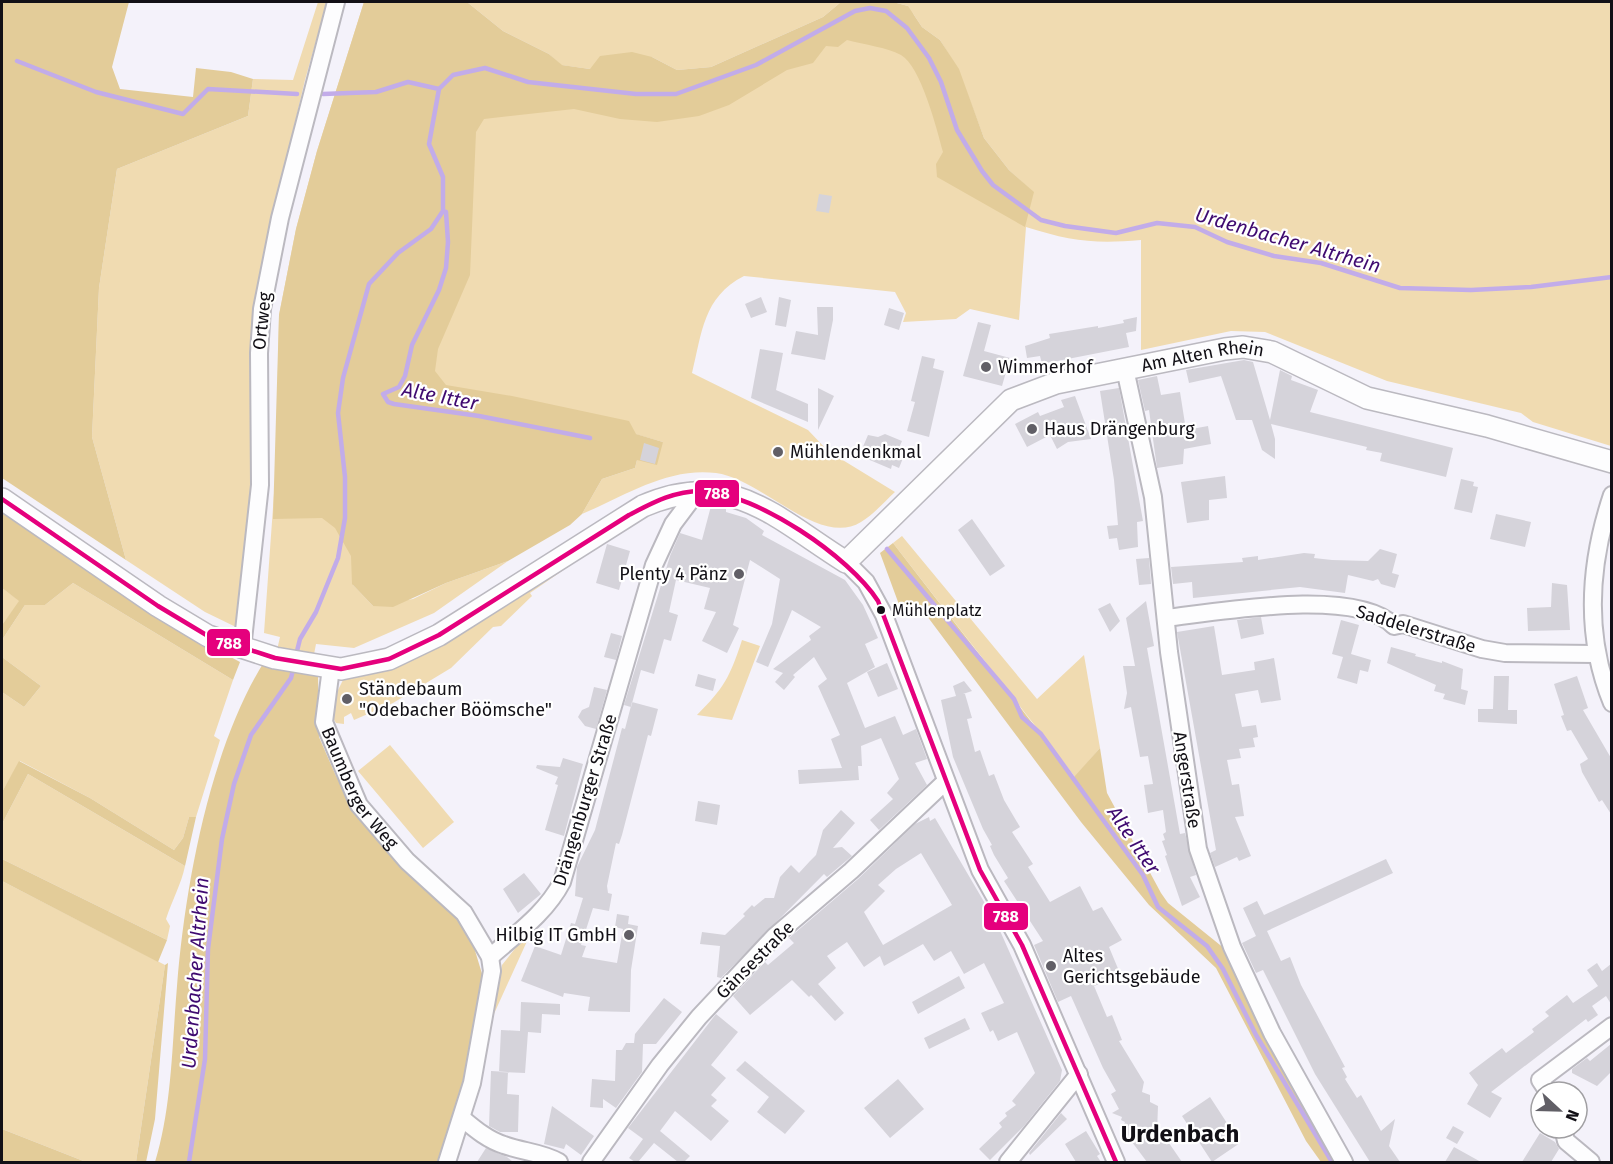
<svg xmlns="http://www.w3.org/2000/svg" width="1613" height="1164" font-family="'Fira Sans',sans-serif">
<rect width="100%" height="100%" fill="#f4f2fa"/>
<path fill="#f0dbb1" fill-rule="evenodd" d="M318,2h9l-22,78 -44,187 -7,42 -2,175 -12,145 -35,-17 -79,-52 -34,-123 7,-149 18,-119 131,-53 5,-37 40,1z
M364,2l169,72 148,7 227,-75 -15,-4h718v444l-78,-24 -12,-9 -134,-32 -122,-49 -34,-1 -90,19v-110c-47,4 -71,1 -115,-13l-7,93 -49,-11 -14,10 -53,3 3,-9 -11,-21 -151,-16c-41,21 -42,57 -52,97l116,57 20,21 67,41c-11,10 -22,23 -34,30 -42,26 -99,-43 -145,-49 -49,-6 -91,23 -134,41l20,-35 33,-11 2,-8 26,-18 -28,-8 -282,151 20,21 40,-7 33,-16 62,-22 -74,52 -80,35 -38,-4 -6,31 -150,487 120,-525 -16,-4 12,-167 3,-151 17,-86 21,-78zM912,12l10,15 18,13 18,29 26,69 25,32 24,22 -40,-26zM958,168l60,54 -47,-27z
M467,2h374l-18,15 -112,50 -34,3 -25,-13 -62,12 -29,-4 -12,-11 -46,-23z
M902,536l135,163 47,-44 16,93 -25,29 -182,-234z
M578,560l-48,33 2,3 -31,30 -8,1 -42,41 -58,35 -39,17 -3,-7 -7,4v7l-8,-1 -5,-8 3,-17 9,-18z
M73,583l160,97 -19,56 6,4 -24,77h-7l-6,21 -9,12 -84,-52 -70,-37 -18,31v-100l22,15 17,-21 -39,-29v-17l23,-35h20z
M2,588l18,13 -18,24z
M742,640l18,6 -28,74 -35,-5c27,-27 33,-38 45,-75z
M390,745l64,77 -31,26 -65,-77z
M28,774l157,92c-4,19 -13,34 -19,53l4,7 -3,14 -165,-81v-35z
M2,881l163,84 -29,197h-50l-84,-33z
M525,936l3,3 -35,77 9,-51z"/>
<path fill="#e3cc99" d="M2,2h127l-17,65 8,22 73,8 3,-29 35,4 22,7 -5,37 -131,53 -18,119 -7,149 34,123 -124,-82z
M364,2h103l36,29 46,23 13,11 28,4 10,-13 32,-4 20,5 25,13 34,-3 112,-50 18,-15h52l15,4 14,21 18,13 19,29 25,69 25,32 25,22 -9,35 -88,-50 -1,-13 7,-12c-6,-22 -22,-86 -42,-97 -15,-8 -36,-10 -54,-15l-9,7 -12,-1 -13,17 -26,7 -58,35 -30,11 -42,6 -37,-3 -46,-10 -90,10 -8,13 -6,143 -32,74 -3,22 11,14 66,11 117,25 7,13 27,8 -6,23 -20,-5 -2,8 -33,11 -20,35 -12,11 -62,36 -62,22 -53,24 -20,-1 -21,-22 -1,-28 -16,-28 -13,-10 -49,1 6,-204 17,-86 21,-78z
M2,509l191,128 47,25 -7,18 -160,-97 -28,22h-20l-23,35v-15l17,-24 -17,-13z
M893,543l181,234 26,-29 7,45 54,100 7,10 57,46 57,117 55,96h-16l-15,-21 -90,-173 -67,-63 -68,-83 -157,-210 -9,-5 -14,3 -21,-57z
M2,657l39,29 -17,21 -22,-15z
M264,662l54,10 1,65 17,39 18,32 106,108 13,28 10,33 -3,55 -36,130h-289c17,-55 17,-118 22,-176 8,-101 33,-237 87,-324z
M19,761l71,37 84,52 9,-12 6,-21h7l-11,49 -157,-92 -26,50v-32z
M2,859l165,81 -9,22 -156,-81z
M168,963l-13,156 -9,43h-10l29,-197z
M2,1129l84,33h-84z"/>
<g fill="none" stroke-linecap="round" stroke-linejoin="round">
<path stroke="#c2ace9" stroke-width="4.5" d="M17,61l79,31 87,22 25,-25 89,5
M323,94l53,-2 32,-10 31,7
M443,211l3,1 2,30 -2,26 -7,22 -27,55 -7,31 -6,11 -16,7 5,8 6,2 85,12 111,22
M887,549l127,150 8,18 19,17 102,141 15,32 49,39 16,23 33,66 76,127
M296,655l4,-16 16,-27 22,-54 7,-40v-41l-7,-64 5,-35 26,-94 29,-31 33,-24 12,-18v-34l-14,-33 10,-55 14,-14 32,-7 43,14 108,12h40l80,-29 99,-54 15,-3 16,3 21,17 22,30 12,24 16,48 25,41 11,14 48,35 24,6 51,7 41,-10 38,4 32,15 47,14 47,7 79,25 71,2 60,-3 81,-10
M189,1162l16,-103 3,-110 14,-110 12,-55 17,-49 40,-57 3,-12"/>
</g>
<path fill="#d5d3da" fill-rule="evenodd" d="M819,194l13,2 -3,17 -13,-2z
M761,297l6,15 -16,6 -6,-14z
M779,297l12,3 -5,27 -11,-2z
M817,307h16v13l-8,40 -34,-6 5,-23 22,4z
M889,308l15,5 -5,17 -15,-5z
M1137,317l-1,14 -10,2 3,14 -87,17 -2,-8 -13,2 -2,-12 25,-8 -1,-4 49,-8v2l26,-5 -1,-3z
M978,322l13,3 -7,26 26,7 -8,28 -39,-10z
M760,349l23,4 -7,37 32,14v18l-57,-24z
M922,356l13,3 -2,9 11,3 -15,66 -22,-6 8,-29 -4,-1z
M1244,360l9,2 17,58 10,-50 12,6 -1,4 27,10 -8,22 143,36 -7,29 -66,-16 2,-8 -16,-3 1,-3 -96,-23 4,15v20l-13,-9 -10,-30h-16l-15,-44 -32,7 -3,-13z
M1157,376l4,19 19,-3 6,38 22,-4 3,18 -27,5 -1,15 -26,4 -8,-58 -4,1 -7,-31z
M818,388l16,8 -16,34z
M1119,388l24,133 -6,1 1,25 -19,3 -2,-12 -8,1 -2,-13 11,-1 -4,-45 -14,-89z
M1075,396l16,43 -23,3 -11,7 -7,-14 -23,12 -12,-23 23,-12 2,4 24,-9 -3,-7z
M885,434l17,7 -4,9 7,3 -6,15 -7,-3 -1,4 -26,-11 3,-6 -6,-3 6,-14 10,2z
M644,443l15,5 -4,16 -15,-4z
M1225,476l2,22 -18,2v20l-22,3 -6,-41z
M1461,479l13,3 -1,4 5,1 -6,26 -18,-4z
M711,506l15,2v4l20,6 18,13 -2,4 83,45 18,25 15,33 -13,6 10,23 -28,16 18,45 30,-12 8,19 13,-6 11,30 -12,4 12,22 -48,45 -9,-10 23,-21 -6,-6 12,-14 -18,-41 -20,8 1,20h-4l1,14 -60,4 -1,-14 44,-2 -11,-29 9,-4 -22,-49 9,-7 -13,-22 -21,18 2,2 -11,13 -9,-8 8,-9 -10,-4 38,-29 -2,-4 12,-9 -29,-17 -24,57 -12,-5 16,-38 8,-45 -30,-19 -17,65 6,3 -12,25 -25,-12 14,-29 -12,-3 6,-21 -34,-8 -7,32 9,3 -7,26 -7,-2 -10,35 -13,-4 -10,37 -7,-2 46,-149 10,-23 22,7z
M1496,514l35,8 -6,25 -35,-8z
M972,519l33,47 -15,10 -32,-46z
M607,544l23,7 -11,39 -23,-7z
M1380,549l17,5 -5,19 7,2 -4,13 -14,-4 -3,-5 -5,2 -25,-6 -3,18 -45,-6 -107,11 -1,-16 -19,2 -2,-17 72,-5 -1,-4 16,-2v4l46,-7 11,1 -1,4 18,2 36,1z
M1149,558l2,26 -12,1 -3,-26z
M1552,583l15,2 3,45 -42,1 -1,-23 24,-1z
M1146,601l8,45 -7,2 33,186 5,-1 11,42 -6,2 10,20 -18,9 -17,-50 2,-1 -5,-14 3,-1 -2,-6 3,-2 -3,-22 -15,3 -4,-28 9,-1 -5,-28 -8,1 -9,-50 -7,2 3,-16 -4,-27h12l-9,-48z
M1110,603l10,18 -10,11 -12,-23z
M1261,617l3,17 -23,5 -4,-19z
M1341,620l18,5 -8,29 20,6 -3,12 -8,-2 -3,14 -20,-6 6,-21 -11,-3z
M1214,626l8,49 33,-5 -1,-8 20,-4 7,42 -20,3 -3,-13 -23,4 7,33 14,-2 2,12 -5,1 2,9 -16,2 2,9 -14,2 5,25 7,-1 5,32 -9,1 16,39 -12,5 -2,-4 -22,10 -5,-14 6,-3 -39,-218z
M611,633l11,3 -6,24 -12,-3z
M1391,647l25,7 -1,2 27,7v-2l21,8 -2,20 7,2 -3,14 -22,-6 2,-5 -11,-3 2,-6 -49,-22z
M887,663l11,26 -20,8 -11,-25z
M698,674l18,5 -3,12 -18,-5z
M1494,676h15l-1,34h9v14l-39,-2v-13h15z
M1577,676l11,32 -5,2 28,48v56l-9,-14 -3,2 -17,-30 -2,-8 8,-5 -17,-29 -4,1 -6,-15 3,-1 -10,-31z
M964,681l8,10 -9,3h2l7,24 -5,1 8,33 5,-2 9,26 5,-2 10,26 16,27 -8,5 21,32 -5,3 22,35 30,-16 13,25 9,-4 20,33 -13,7 10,24 -6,3 2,4 -21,8 13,31 5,-2 10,25 -3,1 25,41 -2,10 8,3v7l8,4 -1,26 3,-2 22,32h-35l-15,-20 -4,-2 1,-4 -6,-9 2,-5 -4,-2 1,-3 -10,-4 7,-4 -8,-15 5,-3 -13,-23 -32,-72 -13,6 -24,-57 9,-4 -39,-60 4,-3 -14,-23 -4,-9 2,-1 -9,-16 -30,-72 -12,-57 15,-4 -3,-10z
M594,687l13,3 -11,39 -11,-3 -7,-9 4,-7 7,-3z
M632,702l26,7 -7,27 -3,-1 -26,100 -3,9 -3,-1 -9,43 1,7 4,1 -3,17 -16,-3 -12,37 5,1 -4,11 35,6 6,-34 -8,-2 2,-13 12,2 -1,8 10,2 -7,44 -1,42 -42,-1 2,-14 -26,-4 -1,4 -42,-16 14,-35 26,9 10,-32 4,1 8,-26 -8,-2 2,-29 18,-37 27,-102 3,1z
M563,758l20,6 -19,72 -19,-6 13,-45 -3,-1 3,-7 -22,-9 1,-3 23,2z
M698,801l22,4 -3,20 -22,-4z
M841,810l14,13 -22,25 9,-1 10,9 -25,21 -3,-3 -103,104 -4,-1 3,-31 -20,-2 2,-12 23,3 20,-19 -2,-2 9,-9 2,2 11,-9h9l6,-21 11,-12 8,8 11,-12 6,-6 7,-25z
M929,817l1,4 5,-3 62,106 65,146 -2,11 -36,45 -34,34 -11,-11 23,-22 -3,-4 8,-7 -2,-3 11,-8 -4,-4 23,-28 -18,-41 -19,9 -5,-11 -3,2 -9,-19 23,-10 -20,-40 -20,11 -13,-23 -17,10 -11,-17 -39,22 -4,-10 -16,11 -17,-25 -20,14 9,12 -18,16 26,29 -9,8 -24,-26 -2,2 -17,-17 -42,35 -17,-19 32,-34 3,3 26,-22 -5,-5 69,-59 57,-55zM921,853l31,52 -69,40 -19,-33 21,-21 -7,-6 18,-16z
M1386,859l7,14 -126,58 14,30 9,-4 11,28 44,82 -3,1 5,9 -2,2 12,19 4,-3 20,36 14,-12 -6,27 11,16h-30l-55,-88 -52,-104 -7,3 -14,-30 14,-7 -13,-28 14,-7 7,14z
M524,873l17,21 -23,19 -15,-24z
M1597,963l5,8 9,-7v40l-5,-8 -14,10 6,9 -10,7 -2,-3 -95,73 11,6 -12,20 -23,-14 11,-19 -9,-12 33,-25 4,5 28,-21 -2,-3 17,-13 -4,-4 22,-17 6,8 25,-17 -11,-16z
M959,976l6,12 -47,26 -6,-12z
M664,998l18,14 -26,32h-13l-1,28 -26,36 -13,-9v9l-13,-1 2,-28 23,2 1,-31h6l4,-7h8l1,-9z
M521,1002l39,2v11l-18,-1 -1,19 -13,-1 -3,41 -26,-1 2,-42 19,1z
M716,1014l22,18 -27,33 15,13 -15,17 6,5 -6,6 18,15 -18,20 -36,-30 -15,20 30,25 -6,6h-6l-24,-19 -16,19h-3l-6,-4 14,-19 -15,-11z
M965,1018l5,11 -41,20 -5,-11z
M1611,1044v28l-14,14 -25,-13v-4l15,-11 3,3z
M745,1061l60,50 -20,23 -28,-22 12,-15 -33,-27z
M491,1071l17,1 -1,22 12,1 -1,37h-18l-11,-6z
M898,1079l26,30 -34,29 -26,-30z
M1210,1097l30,46 -28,19 -30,-46z
M552,1106l42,30 -13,19 -15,-11 -2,5 -20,-5z
M1061,1113l6,6 -37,36 -1,-2z
M1453,1126l11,6 -7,12 -11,-6z
M1086,1131l14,23 -3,2 4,6h-25l-11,-18z
M1540,1133l15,9 4,7 -8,13h-29z
M1454,1147l27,15h-36z
M486,1148l21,9 6,5h-36z"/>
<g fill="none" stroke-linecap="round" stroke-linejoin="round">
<g stroke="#bbb9c0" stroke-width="20">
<g id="minor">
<path d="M1125,369l28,128 16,155 29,197 34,98 40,86 72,129"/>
<path d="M1612,495c-23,69 -28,140 0,208"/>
<path d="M846,562l20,20 18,33 96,255 42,75 94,217"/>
<path d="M1166,618c52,-6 190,-31 228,8l9,-2 79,25 23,4 90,1"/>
<path d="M242,649l18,-164 -1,-132 3,-44 18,-91 56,-216"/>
<path id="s1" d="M331,668l-7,54 35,83 48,56 57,52 26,44 2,14 -20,112 -25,79"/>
<path d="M490,957c26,-23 56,-44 72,-75l92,-317 19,-41 18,-24 2,-9"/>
<path d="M1548,1092l-8,-12 72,-54"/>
<path d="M463,1119c12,10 25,21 41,26 19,7 37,7 55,17"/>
<path d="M1563,1128l3,13 25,21"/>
<path d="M591,1162l69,-97 39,-48 76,-81 76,-65 95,-90"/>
<path d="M1008,1162l71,-88"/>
</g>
</g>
<g stroke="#bbb9c0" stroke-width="24">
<g id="tertiary">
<path id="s2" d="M2,499l156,107 50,30 67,22 66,11 48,-10 50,-24 204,-129c89,-38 131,11 203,56l165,-162 45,-17 169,-34 18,-2 29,5 95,46 120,28 125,36"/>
</g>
</g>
<use href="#minor" stroke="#fdfdfe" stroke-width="16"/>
<use href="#tertiary" stroke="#fdfdfe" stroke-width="21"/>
<g stroke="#fff" stroke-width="9">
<path id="bus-1" d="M2,499l156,107 50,30 67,22 66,11 48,-10 50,-24 190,-120c23,-12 47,-25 74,-24 54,3 146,65 175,110l102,269 42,75 94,217"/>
</g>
<use href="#bus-1" stroke="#e5007d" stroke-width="4.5"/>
</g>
<g fill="#615f66" stroke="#fff" stroke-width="2">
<circle cx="986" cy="367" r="6"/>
<circle cx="1032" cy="429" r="6"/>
<circle cx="778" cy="452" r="6"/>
<circle cx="739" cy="574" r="6"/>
<circle cx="347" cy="699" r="6"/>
<circle cx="629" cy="935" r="6"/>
<circle cx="1051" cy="966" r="6"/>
</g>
<circle fill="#121016" stroke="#fff" stroke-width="2" cx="881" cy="610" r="5"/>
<g text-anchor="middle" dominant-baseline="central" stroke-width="4.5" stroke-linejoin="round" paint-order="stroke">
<g font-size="16" fill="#121016" stroke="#fff" text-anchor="start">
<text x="892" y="610">Mühlenplatz</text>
</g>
<g font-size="18" fill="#121016" stroke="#fff">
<text transform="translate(262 321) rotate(-84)">Ortweg</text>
<text stroke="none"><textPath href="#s2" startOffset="1383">Am Alten Rhein</textPath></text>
<text transform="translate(1416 629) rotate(17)">Saddelerstraße</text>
<text transform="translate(1187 780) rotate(81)">Angerstraße</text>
<text stroke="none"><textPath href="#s1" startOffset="130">Baumberger Weg</textPath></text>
<text transform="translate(585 800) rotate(-73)">Drängenburger Straße</text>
<text transform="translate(755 960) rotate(-45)">Gänsestraße</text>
</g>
<g font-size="18" fill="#121016" stroke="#fff" text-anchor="start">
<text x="998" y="367">Wimmerhof</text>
<text x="1044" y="429">Haus Drängenburg</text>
<text x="790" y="452">Mühlendenkmal</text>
<text x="727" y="574" text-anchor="end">Plenty 4 Pänz</text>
<text x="359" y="689">Ständebaum<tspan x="359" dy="21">"Odebacher Böömsche"</tspan></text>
<text x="617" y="935" text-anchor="end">Hilbig IT GmbH</text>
<text x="1063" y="956">Altes<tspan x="1063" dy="21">Gerichtsgebäude</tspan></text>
</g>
<g font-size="20" font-style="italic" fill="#3f0a70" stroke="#fff">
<text transform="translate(1288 240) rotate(16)">Urdenbacher Altrhein</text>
<text transform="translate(440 396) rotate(11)">Alte Itter</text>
<text transform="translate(1134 840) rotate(56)">Alte Itter</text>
<text transform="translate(195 973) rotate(-86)">Urdenbacher Altrhein</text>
</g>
<g font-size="24" font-weight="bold" fill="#121016" stroke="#fff">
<text x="1180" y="1134">Urdenbach</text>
</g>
</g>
<g stroke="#fff" stroke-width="2">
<rect x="694" y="479" width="46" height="29" rx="6" fill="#e5007d"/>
<rect x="206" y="628" width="45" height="29" rx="6" fill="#e5007d"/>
<rect x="983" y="902" width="46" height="29" rx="6" fill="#e5007d"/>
</g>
<g font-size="16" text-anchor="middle" font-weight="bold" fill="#fff">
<text x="717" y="499">788</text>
<text x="229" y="649">788</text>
<text x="1006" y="922">788</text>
</g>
<rect width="1613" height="1164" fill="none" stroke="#121016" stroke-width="6"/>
<g transform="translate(1559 1110) rotate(112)"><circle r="28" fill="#ffffff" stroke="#a09fa2" stroke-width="1.5"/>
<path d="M0-4.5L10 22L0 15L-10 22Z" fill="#615f66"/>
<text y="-9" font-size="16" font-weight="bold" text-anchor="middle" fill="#121016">N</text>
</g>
</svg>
